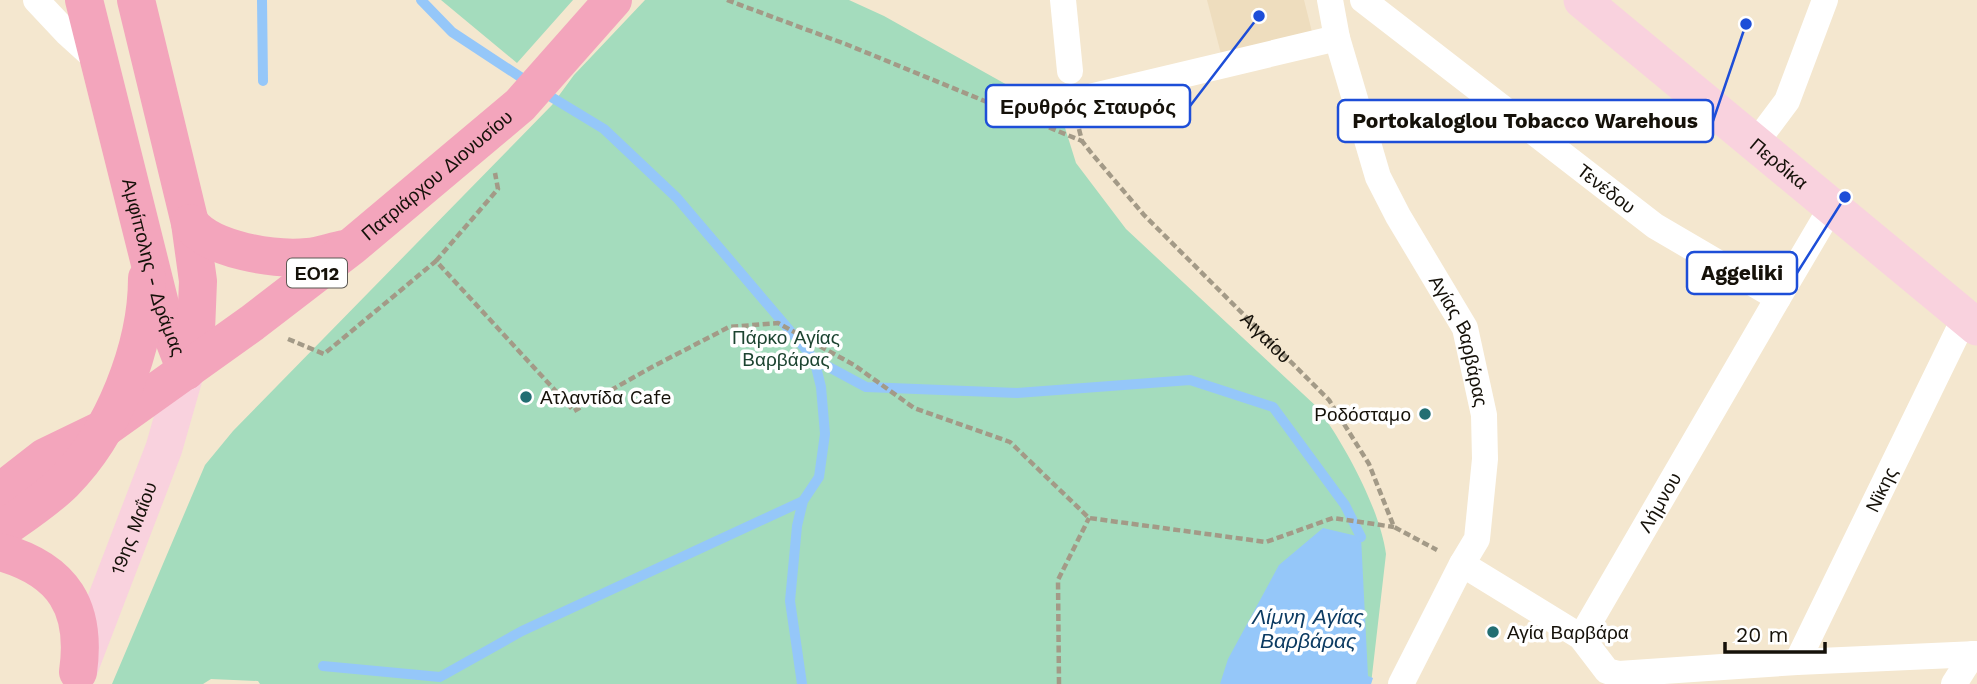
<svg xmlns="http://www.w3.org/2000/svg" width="1977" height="684" font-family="'Work Sans',sans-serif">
<rect width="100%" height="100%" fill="#f4e7cf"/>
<path fill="#eeddbe" d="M1207,0h97l8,32 -91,22z"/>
<path fill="#a4dcbd" d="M441,0h132l-56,63z
M645,0h204l35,16 177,99 15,48 50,66 191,178c27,36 63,102 69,147l-15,130h-1111l-2,-3 -47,-2 -8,5h-91l93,-219 28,-34 319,-326 22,-30z"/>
<path fill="#95c7f9" d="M1323,528l38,9 7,139 5,2 -2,6h-151l8,-25 51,-94z"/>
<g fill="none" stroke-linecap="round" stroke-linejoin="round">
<path stroke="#95c7f9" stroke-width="10" d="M262,0l1,81
M421,0l31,32 79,52
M543,92l61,37 73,69 137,161 52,28 151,6 173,-13 83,27 72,98 16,32
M323,666l117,11 82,-46 281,-130 16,-24 6,-43 -4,-47 -7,-28
M802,684l-12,-83 7,-75 6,-25"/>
<g stroke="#a39a87" stroke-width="4.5" stroke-dasharray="7 3.5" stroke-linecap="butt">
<path d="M727,0l121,45 234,96"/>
<path id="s1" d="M1079,129l3,12 11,14 51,60 185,185 40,64 25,63 43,23"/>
<path d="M436,261l62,-72 -3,-16"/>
<path d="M288,339l36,15 112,-93 138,150 78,-44 77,-40 49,-4 76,42 60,43 96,34 79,76 177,24 67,-24 61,9"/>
<path d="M1059,684l-1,-104 31,-62"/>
</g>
<g stroke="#fff" stroke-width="26">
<path d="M36,0l31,33 32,29"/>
<path d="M1063,0l7,71"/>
<path id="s2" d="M1330,0l7,38 41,139 20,39 67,112 19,87 1,44 -8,80 -15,25 -61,120"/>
<path id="s3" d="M1363,0l292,226 123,72 53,-90"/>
<path d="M1073,101l264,-63"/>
<path d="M1754,145l33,-44 38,-101"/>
<path d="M1462,564l119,73 26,34 12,3 178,-12 180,-8"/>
<path id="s4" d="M1581,637l197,-339"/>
<path id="s5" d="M1797,662l168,-345"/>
<path d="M1954,684l19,-30"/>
</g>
<g stroke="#f9d2de" stroke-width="37">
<path id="s6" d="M1582,0l395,327"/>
<path id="s7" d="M79,670l85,-222 22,-77"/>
</g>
<g stroke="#f3a5bc" stroke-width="38">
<path id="s8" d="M84,0l76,304 26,67"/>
<path d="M136,0l54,223 8,58 -2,50 -10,40"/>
<path d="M190,223c21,28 85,37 118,34 12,-1 25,-6 37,-8"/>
<path id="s9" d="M0,492l45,-35 60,-29 147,-105 99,-76 169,-142 93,-105"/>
<path d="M0,531c21,-15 45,-30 64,-49 49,-49 83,-135 83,-204"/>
<path d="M0,552c64,18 87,56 78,120"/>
</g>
</g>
<g fill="#226e72" stroke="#fff" stroke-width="2.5">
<circle cx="526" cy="397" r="7"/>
<circle cx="1425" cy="414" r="7"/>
<circle cx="1493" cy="632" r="7"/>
</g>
<g text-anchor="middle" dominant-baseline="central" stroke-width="7" stroke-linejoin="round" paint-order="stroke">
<rect fill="#fff" stroke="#5b5853" stroke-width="2" x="287" y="258.5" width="60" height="29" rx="5"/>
<g font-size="18" font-weight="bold" fill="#151109">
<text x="317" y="273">ΕΟ12</text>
</g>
<g font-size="19" fill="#151109" stroke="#fff">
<text stroke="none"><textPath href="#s6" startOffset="256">Περδίκα</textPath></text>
<text stroke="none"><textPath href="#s9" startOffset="541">Πατριάρχου Διονυσίου</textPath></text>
<text stroke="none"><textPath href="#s3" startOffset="308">Τενέδου</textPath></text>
<text stroke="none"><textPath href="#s8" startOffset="276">Αμφίπολης - Δράμας</textPath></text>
<text stroke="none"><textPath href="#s1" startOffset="282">Αιγαίου</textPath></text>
<text stroke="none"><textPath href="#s2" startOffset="368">Αγίας Βαρβάρας</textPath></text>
<text stroke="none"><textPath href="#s5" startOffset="192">Νϊκης</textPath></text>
<text stroke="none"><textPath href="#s4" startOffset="156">Λήμνου</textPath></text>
<text stroke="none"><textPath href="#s7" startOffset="152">19ης Μαΐου</textPath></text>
</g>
<g font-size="19" fill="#1d4431" stroke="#fff">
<text x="786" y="337">Πάρκο Αγίας<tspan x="786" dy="22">Βαρβάρας</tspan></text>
</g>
<g font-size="19" fill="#151109" stroke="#fff" text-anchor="start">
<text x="540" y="397">Ατλαντίδα Cafe</text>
<text x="1411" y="414" text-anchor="end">Ροδόσταμο</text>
<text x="1507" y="632">Αγία Βαρβάρα</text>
</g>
<g font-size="21" font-style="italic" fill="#0c3b62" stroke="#fff">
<text x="1308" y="616">Λίμνη Αγίας<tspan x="1308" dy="24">Βαρβάρας</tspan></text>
</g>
</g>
<path fill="none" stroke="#1d4ed8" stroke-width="2.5" d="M1259 16L1190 106M1746 24L1713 121M1845 197L1797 273"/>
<g fill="#1d4ed8" stroke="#fff" stroke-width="2.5">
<circle cx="1259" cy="16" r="7"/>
<circle cx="1746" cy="24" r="7"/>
<circle cx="1845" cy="197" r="7"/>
</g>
<g fill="#fff" stroke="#1d4ed8" stroke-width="2.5">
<rect x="986" y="85" width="204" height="42" rx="7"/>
<rect x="1338" y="100" width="375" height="42" rx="7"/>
<rect x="1687" y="252" width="110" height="42" rx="7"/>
</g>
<g font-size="21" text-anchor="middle" font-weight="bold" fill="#151109">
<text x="1088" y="114">Ερυθρός Σταυρός</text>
<text x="1525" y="128">Portokaloglou Tobacco Warehous</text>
<text x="1742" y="280">Aggeliki</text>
</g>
<path d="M1725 642v10h100v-10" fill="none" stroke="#151109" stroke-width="3.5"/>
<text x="1736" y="642" font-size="21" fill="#151109" stroke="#ffffff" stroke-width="5" paint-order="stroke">20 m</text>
</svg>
